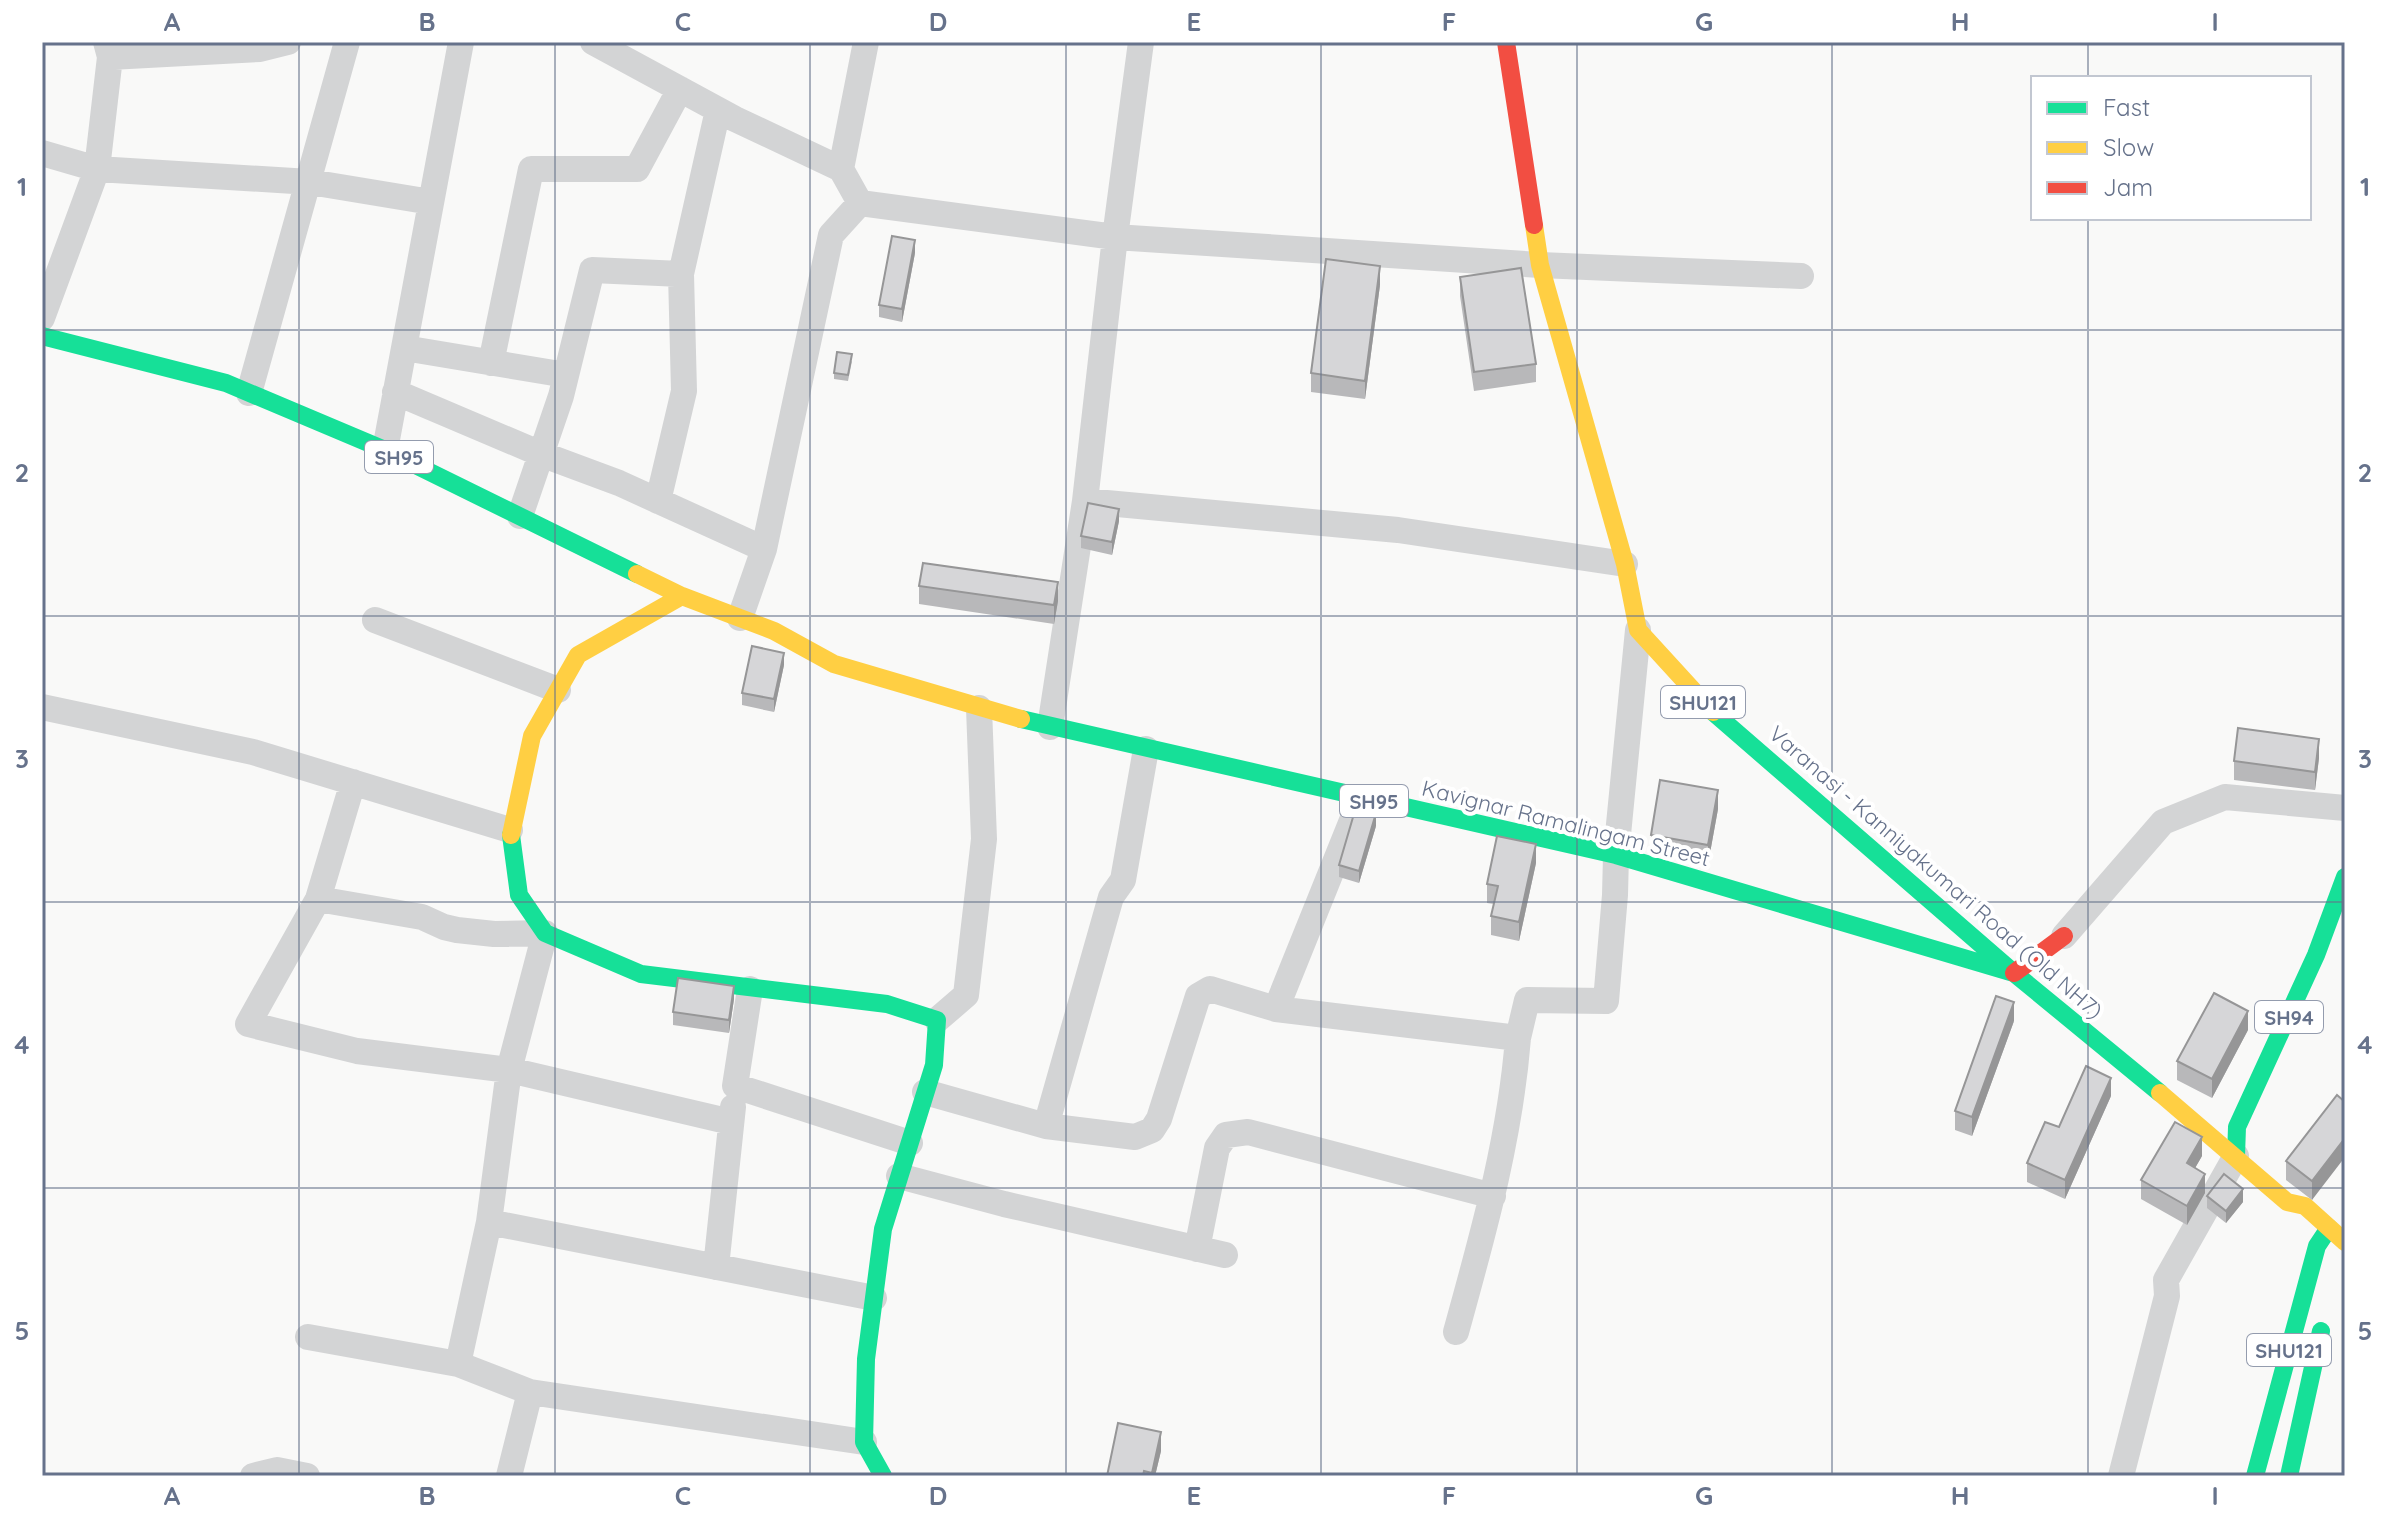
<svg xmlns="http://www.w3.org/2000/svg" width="2387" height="1518" font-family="Quicksand,sans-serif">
<rect width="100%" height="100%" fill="#f9f9f8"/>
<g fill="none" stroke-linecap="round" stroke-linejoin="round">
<path stroke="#d3d4d5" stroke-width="26" d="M593,42l142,77 106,50
M110,57l150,-8 28,-7
M42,153l55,16 213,13 121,20
M860,203l-19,-34 25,-127
M42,318l55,-149 13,-112 -4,-15
M404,348l162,27
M491,363l40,-194h106l43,-80
M395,392l146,62 78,29 145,66
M249,393l98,-351
M385,450l76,-408
M658,501l26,-110 -3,-117 37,-164
M1085,501l313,29 227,34
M520,516l41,-120 31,-126 89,4
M740,618l24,-69 67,-314 29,-32 255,34 425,28 261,11
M375,620l183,70
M42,707l211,45 257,78
M1050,727l35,-226 30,-264 26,-195
M353,782l-35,117 -70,125 109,27 152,19 222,52
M1361,798l-85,211 242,29c-8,102 -35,196 -62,294
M318,899l104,18 22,10 13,3 37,4 51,-1 -36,137 -20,152 -31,142
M2064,936l99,-114 62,-25 120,11
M750,989l-15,97 175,57
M937,1020l29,-25 18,-156 -5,-131
M1518,1038l9,-38 79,1 9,-106 1,-40 22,-225
M925,1092l121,34 65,-229 12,-17 23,-131
M1046,1126l89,11 17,-7 7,-11 39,-123 12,-7 66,20
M899,1176l105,28 221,51
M489,1222l385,76
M1197,1249l20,-101 9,-13 22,-3 245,64
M716,1267l17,-160
M308,1337l150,27 72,28 334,50
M253,1476l24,-6 30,6
M509,1476l21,-84
M2121,1476l46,-180 -1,-16 70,-124"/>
<path stroke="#16e098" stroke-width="18" d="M42,336l184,47 159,67 252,124
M1713,712l301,261 146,120
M1021,719l595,136 398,118
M511,835l8,60 26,38 96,41 246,30 50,16 -3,45 -51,164 -17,130 -2,83 19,34
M2236,1156l1,-29 79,-172 29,-78
M2255,1476l62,-230 12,-18
M2289,1476l32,-145"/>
<path stroke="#ffcf43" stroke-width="18" d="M1534,225l6,40 85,299 13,66 75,82
M637,574l45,22 92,35 60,33 187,55
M511,835l21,-99 46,-81 104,-59
M2160,1093l127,109 18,4 40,36"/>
<path stroke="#f24e42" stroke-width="18" d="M1506,42l28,183
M2014,973l50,-37"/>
</g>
<path fill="#b8b8ba" d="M915,253l-13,69 -23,-5v-12z
M1460,277l76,87v18l-62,9 -14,-95z
M1380,285l-15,114 -54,-7v-19z
M852,361l-4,20 -14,-2v-6z
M1119,521l-7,34 -31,-7v-12z
M919,586l139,15 -4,23 -135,-20z
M784,665l-10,47 -32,-7v-12z
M2319,758l-4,32 -81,-10v-19z
M1718,809l-10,55 -57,-10v-19z
M1376,826l-17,57 -20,-6v-12z
M1536,863l-17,78 -28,-6v-19l3,-12 -7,-1v-19z
M734,999l-5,34 -56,-8v-13z
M2014,1021l-42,115 -17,-6v-19z
M2248,1030l-36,68 -35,-18v-19z
M2111,1096l-46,103 -38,-17v-19l32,-36z
M2345,1102l-33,98 -26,-20v-19z
M2202,1156l-7,12 10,25 -18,32 -46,-26v-19z
M2207,1196l36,6 -17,21 -19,-15z
M1161,1451l-6,25h-48z"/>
<path fill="#969697" d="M915,240v13l-13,69v-13z
M1380,266v19l-15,114v-18z
M1119,509v12l-7,34v-13z
M1058,582v19l-4,23v-19z
M784,653v12l-10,47v-13z
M2319,739v19l-4,32v-18z
M1718,790v19l-10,55v-19z
M1376,813v13l-17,57v-12z
M1536,844v19l-17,78v-19z
M734,986v13l-5,34v-13z
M2014,1002v19l-42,115v-19z
M2248,1011v19l-36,68v-19z
M2111,1078v18l-46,103v-19z
M2202,1137v19l-15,26v-19z
M2345,1138v19l-33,43v-19z
M2205,1174v19l-18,32v-19z
M2243,1189v13l-17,21v-12z
M1161,1432v19l-6,25h-3z"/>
<path fill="#d6d6d8" stroke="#969697" stroke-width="2" d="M892,236l23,4 -13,69 -23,-4z
M1326,259l54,7 -15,115 -54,-8z
M1521,268l15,96 -62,8 -14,-95z
M837,352l15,2 -4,21 -14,-2z
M1088,503l31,6 -7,33 -31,-6z
M923,563l135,19 -4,23 -135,-19z
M752,646l32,7 -10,46 -32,-6z
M2238,728l81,11 -4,33 -81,-11z
M1660,780l58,10 -10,55 -57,-10z
M1356,807l20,6 -17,58 -20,-6z
M1497,836l39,8 -17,78 -28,-6 7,-30 -11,-2z
M678,978l56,8 -5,34 -56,-8z
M2214,993l34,18 -36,68 -35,-18z
M1996,996l18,6 -42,115 -17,-6z
M2086,1066l25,12 -46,102 -38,-17 18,-41 14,5z
M2337,1095l8,7v36l-33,43 -26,-20z
M2175,1122l27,15 -15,26 18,11 -18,32 -46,-26z
M2224,1174l19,15 -17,22 -19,-15z
M1118,1423l43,9 -9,41 -8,-2 -1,5h-36z"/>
<path fill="none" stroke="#66728b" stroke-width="2" stroke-opacity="0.55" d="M299,42v1434M555,42v1434M810,42v1434M1066,42v1434M1321,42v1434M1577,42v1434M1832,42v1434M2088,42v36M2088,218v1258M42,330h2303M42,616h2303M42,902h2303M42,1188h2303"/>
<g text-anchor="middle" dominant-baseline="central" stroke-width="8" stroke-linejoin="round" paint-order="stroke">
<g fill="#fff" stroke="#949cae" stroke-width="2">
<rect x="365" y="441" width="68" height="32" rx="6"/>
<rect x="1661" y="686" width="84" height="32" rx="6"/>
<rect x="1340" y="785" width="68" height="32" rx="6"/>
<rect x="2255" y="1001" width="68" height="32" rx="6"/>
<rect x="2247" y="1334" width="84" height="32" rx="6"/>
</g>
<g font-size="20" font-weight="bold" fill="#66728b">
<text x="399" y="457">SH95</text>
<text x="1703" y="702">SHU121</text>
<text x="1374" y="801">SH95</text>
<text x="2289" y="1017">SH94</text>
<text x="2289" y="1350">SHU121</text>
</g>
<g font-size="22" fill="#66728b" stroke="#fff">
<text transform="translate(1566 823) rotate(14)">Kavignar Ramalingam Street</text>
<text transform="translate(1936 872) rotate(41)">Varanasi - Kanniyakumari Road (Old NH7)</text>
</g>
</g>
<rect width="2387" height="1518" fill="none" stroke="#ffffff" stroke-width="88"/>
<rect x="2031" y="76" width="280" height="144" fill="#ffffff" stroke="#c2c7d1" stroke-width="2"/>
<rect x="2047" y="102" width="40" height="12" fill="#16e098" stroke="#c2c7d1" stroke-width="2"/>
<text x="2103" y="116" font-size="24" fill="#66728b">Fast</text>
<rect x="2047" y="142" width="40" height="12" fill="#ffcf43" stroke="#c2c7d1" stroke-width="2"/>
<text x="2103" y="156" font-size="24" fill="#66728b">Slow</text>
<rect x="2047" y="182" width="40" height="12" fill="#f24e42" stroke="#c2c7d1" stroke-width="2"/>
<text x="2103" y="196" font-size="24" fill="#66728b">Jam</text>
<rect x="44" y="44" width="2299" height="1430" fill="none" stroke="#66728b" stroke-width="3"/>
<g font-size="26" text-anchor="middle" font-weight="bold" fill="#66728b">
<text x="172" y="31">A</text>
<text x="427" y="31">B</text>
<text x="683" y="31">C</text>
<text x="938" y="31">D</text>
<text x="1194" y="31">E</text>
<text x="1449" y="31">F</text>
<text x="1704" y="31">G</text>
<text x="1960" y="31">H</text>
<text x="2215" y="31">I</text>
<text x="22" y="196">1</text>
<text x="2365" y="196">1</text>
<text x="22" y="482">2</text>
<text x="2365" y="482">2</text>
<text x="22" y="768">3</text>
<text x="2365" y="768">3</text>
<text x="22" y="1054">4</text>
<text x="2365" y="1054">4</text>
<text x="22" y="1340">5</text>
<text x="2365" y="1340">5</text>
<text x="172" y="1505">A</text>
<text x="427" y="1505">B</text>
<text x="683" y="1505">C</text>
<text x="938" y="1505">D</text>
<text x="1194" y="1505">E</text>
<text x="1449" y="1505">F</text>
<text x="1704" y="1505">G</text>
<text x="1960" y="1505">H</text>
<text x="2215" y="1505">I</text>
</g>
</svg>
